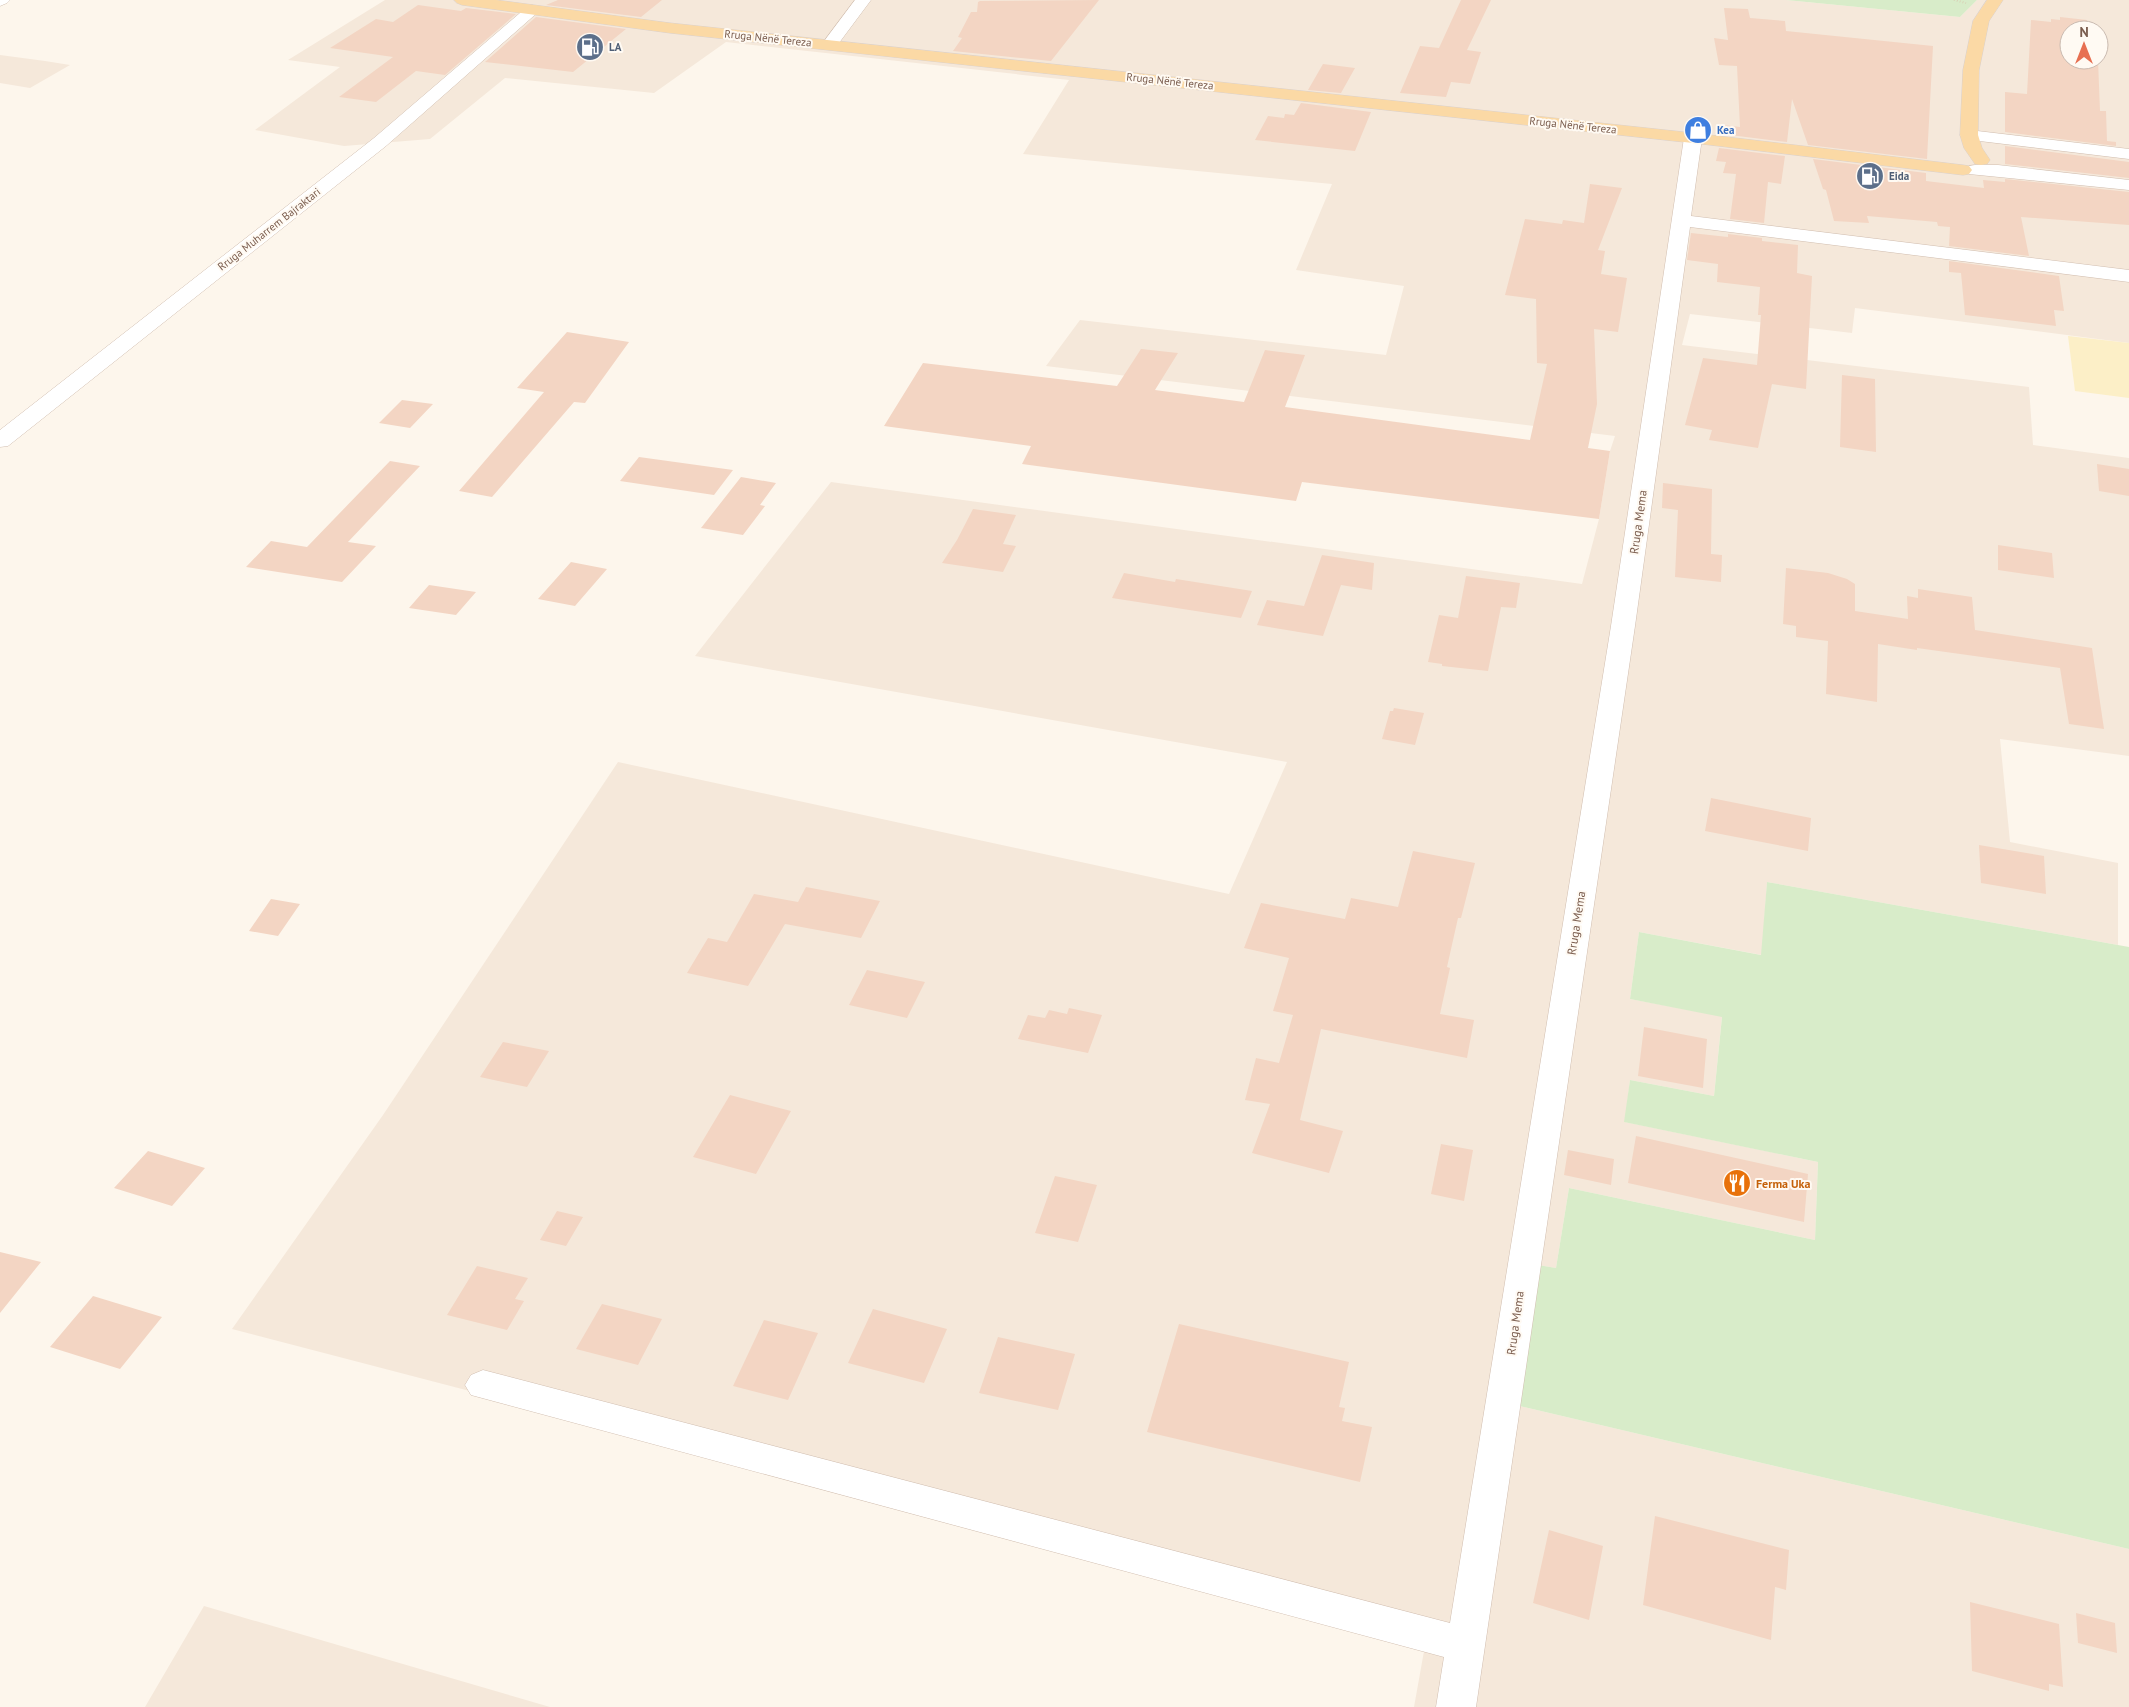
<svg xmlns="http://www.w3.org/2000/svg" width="2129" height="1707" font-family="'PT Sans',sans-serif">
<rect width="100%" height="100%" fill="#fdf6ec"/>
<path fill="#f5e8da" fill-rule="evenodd" d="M385,0h1401l174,17 17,-17h152v343l-274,-35 -3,25 -162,-19 -8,31 347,42 4,58 96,13v298l-129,-17 10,103 108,21v82l-351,-63 -5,73 -123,-23 -9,67 92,17 -8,80 -84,-16 -5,42 193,40 -3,78 -246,-52 -13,80 -18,-3 -23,140 614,144v158h-715l12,-67 -1194,-311 151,-214 235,-353 611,132 58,-132 -592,-106 136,-174 751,102 17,-65 11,-68 5,-15 -569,-70 34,-46 306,35 18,-69 -108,-16 36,-86 -309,-30 46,-74 -343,-38 -72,51 -149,-15 -75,61 -86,7 -89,-16 85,-63 -52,-7zM2069,30h30v30h-30z
M0,55l45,6 25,4 -40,23 -30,-5z
M204,1606l346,101h-405z"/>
<path fill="#d8ecc9" d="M1786,0h191l-17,17z
M1767,882l362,65v602l-614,-144 23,-140 18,3 13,-80 246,52 3,-78 -194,-40 6,-42 84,16 8,-79 -92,-18 9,-67 122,23z"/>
<path fill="#fcefc7" d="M2068,336l61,7v55l-54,-7z"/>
<path fill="#f3d5c3" d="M558,0h104l-21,17 -95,-12z
M1099,0l-48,61 -98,-10 9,-13 -4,-1 13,-25h6l1,-10 2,-1z
M1461,0h30l-24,50 14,2 -11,32 -19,-2 -5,15 -46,-4 20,-47 19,2z
M418,5l43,6 5,-3 50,6 -71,61 -29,-4 -40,31 -37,-5 54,-40 -63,-9 46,-29 17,3z
M1724,8l24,1 2,9 35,3 1,10 147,15 -6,113 -119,-14 -16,-46 -5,43 -65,-8 1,-9 17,2 -3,-61 -18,-1 -5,-27 14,2z
M536,17l90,12 -53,43 -88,-10z
M2060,17l27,3v10h-18v30h29l2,51h6l1,30 9,1v4l-111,-14v-40l22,2 4,-74 20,2v-3l9,1z
M1323,64l32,4 -14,25 -33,-3z
M1301,103l70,9 -16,39 -100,-11 13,-24 16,2 1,-4 9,1z
M2005,146l124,16v16l-124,-14z
M1719,148l66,8 -4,28 -13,-2 -4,41 -34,-4 6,-45 -13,-1 3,-11 -10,-1z
M1813,159l113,14v8l58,7 -1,-8 22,2v-3l124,13v33l-108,-8 8,39 -80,-10 1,-19 -12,-1 -1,-4 -70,-6 2,7 -35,-2 -8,-31 -3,-1z
M1590,184l32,4 -24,62 7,1 -4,23 26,4 -9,54 -24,-3 3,75 -9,44 22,3 -11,68 -297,-37 -6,19 -274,-37 9,-18 -147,-20 39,-63 194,23 24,-37 37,4 -23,37 89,12 21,-52 40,5 -20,52 245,33 17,-76 -10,-1 -1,-64 -31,-4 20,-76 37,5 1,-4 21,3z
M1691,233l37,4v-3l34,4v3l36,4 -1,28 15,3 -6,113 -34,-5 -14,64 -49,-8 3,-10 -27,-5 18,-67 54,7 4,-50h-3l2,-28 -43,-5 1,-18 -31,-4z
M1949,261l110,15 5,35 -10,-1 2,16 -91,-11 -4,-42 -12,-1z
M567,332l62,10 -44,61 -11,-1 -82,95 -33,-6 85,-99 -27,-4z
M1842,375l33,4 1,73 -36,-5z
M402,400l31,4 -23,24 -31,-5z
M639,457l94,13 -19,25 -94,-14z
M390,461l30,5 -72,76 28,4 -34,36 -96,-15 25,-26 36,6z
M2097,464l32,5v27l-30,-5z
M741,477l35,6 -16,22 5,1 -22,29 -42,-7z
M1663,483l49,6 -1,65 11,1 -1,27 -46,-5 3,-67 -16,-2z
M973,509l43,6 -13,29 13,2 -13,26 -61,-9 15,-23z
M1998,545l54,8 2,25 -56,-8z
M1322,555l52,8 -2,27 -31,-5 -18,51 -66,-11 10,-25 37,6z
M571,562l36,7 -32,37 -37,-7z
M1786,568l42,5 19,6 8,5v27l53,8 -1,-23 11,2v-9l54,8 3,33 117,18 12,81 -35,-5 -9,-56 -143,-20v2l-39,-6 -1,58 -51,-8 2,-53 -32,-4v-11l-13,-2z
M1124,573l51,9 1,-3 76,12 -11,27 -129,-20z
M1466,576l54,7 -4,25 -15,-1 -13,64 -46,-5v-2l-14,-2 11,-47 19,3z
M429,585l47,7 -20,23 -47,-7z
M1394,708l30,5 -9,32 -33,-6 8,-28h3z
M1711,798l100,20 -3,33 -103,-20z
M1979,845l65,11 2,38 -65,-11z
M1413,851l62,12 -14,55h-3l-11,49 3,1 -10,46 34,6 -7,38 -146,-29 -21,91 43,11 -14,42 -77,-20 18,-49 -25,-4 11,-42 23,5 14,-48 -20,-4 16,-53 -45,-10 17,-45 84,16 6,-21 47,9z
M806,887l74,14 -19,37 -76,-14 -37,62 -61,-13 21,-35 19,4 27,-48 44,8z
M271,899l29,5 -22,32 -29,-5z
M867,970l58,12 -18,36 -58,-13z
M1069,1008l33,7 -14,38 -70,-14 10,-24 17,3 4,-8 18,4z
M1644,1027l63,12 -4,49 -65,-12z
M503,1042l46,9 -22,36 -47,-10z
M730,1095l61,16 -35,63 -63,-17z
M1636,1136l172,38 -4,48 -176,-39z
M1441,1144l32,6 -9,51 -33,-7z
M1568,1150l46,9 -3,26 -47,-10z
M148,1151l57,17 -33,38 -58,-18z
M1055,1176l42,9 -19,57 -43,-9z
M557,1211l26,6 -17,29 -26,-6z
M0,1252l41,10 -41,51z
M477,1266l51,12 -13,21 9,2 -17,29 -60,-15z
M93,1296l69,21 -42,52 -70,-22z
M602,1304l60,15 -24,46 -62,-16z
M873,1309l74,20 -23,54 -76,-20z
M764,1320l54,13 -30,67 -55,-14z
M1179,1324l170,38 -10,45 6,1 -3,13 30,6 -12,55 -213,-50z
M998,1337l77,17 -17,56 -79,-17z
M1655,1516l134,34 -3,40 -11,-3 -4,53 -128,-35z
M1549,1530l54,16 -14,74 -56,-17z
M1970,1602l89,22 4,63 -14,-3v7l-77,-20z
M2076,1613l39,10 2,30 -39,-10z"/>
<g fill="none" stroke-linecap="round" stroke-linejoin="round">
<g stroke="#d1beb0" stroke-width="1">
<path id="minor" d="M0,0h10l-3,3 -7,3z
M855,0h16l-35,47h-12l-2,-3z
M532,5l5,2 3,3 -3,3 -151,133 -378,300 -8,1v-17l374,-292 153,-131z
M1969,130l160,19v10l-166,-20 -3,-4 3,-4z
M1693,133l6,1 3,4 -11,78 438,54v12l-439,-55 -55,399 -159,1081h-40l8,-50 -973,-262 -6,-10 6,-10 12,-5 967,253 161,-997 73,-488 3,-4z
M1975,165h23l131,15v10l-160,-16 -3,-4 3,-4z"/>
</g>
<g stroke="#dad1cd" stroke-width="1">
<path id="major" d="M454,0h42l174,23 1023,110 270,32 6,1 3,4 -3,4 -6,1 -270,-32 -1023,-110 -208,-28 -5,-2z
M1987,0h16l-14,21 -10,49 -1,65 4,13 8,12 -3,4 -6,1 -6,-1 -11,-16 -4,-13 3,-65 10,-49z"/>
</g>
<path stroke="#d9b8a5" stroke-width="2" stroke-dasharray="0.5 2.5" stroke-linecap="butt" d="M1954,0l12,3"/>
<use href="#minor" fill="#fff" fill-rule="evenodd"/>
<use href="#major" fill="#fbd9a5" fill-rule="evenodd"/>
</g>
<defs>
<g id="fuel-disc" transform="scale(1.4375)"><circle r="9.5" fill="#5c6f8a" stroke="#fffaf3"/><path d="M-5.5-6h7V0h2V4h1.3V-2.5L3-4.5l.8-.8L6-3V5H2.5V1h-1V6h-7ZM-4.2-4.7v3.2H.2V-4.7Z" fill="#fff"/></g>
<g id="shop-disc" transform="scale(1.4375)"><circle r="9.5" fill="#3f7fe0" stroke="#fffaf3"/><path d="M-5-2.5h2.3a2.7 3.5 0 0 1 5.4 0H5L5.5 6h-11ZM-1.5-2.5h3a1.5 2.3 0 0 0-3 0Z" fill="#fff"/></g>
<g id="restaurant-disc" transform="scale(1.4375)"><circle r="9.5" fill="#e8710a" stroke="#fffaf3"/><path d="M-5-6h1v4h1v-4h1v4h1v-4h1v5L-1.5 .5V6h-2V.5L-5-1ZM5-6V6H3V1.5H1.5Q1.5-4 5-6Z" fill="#fff"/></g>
</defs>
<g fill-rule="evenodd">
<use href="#fuel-disc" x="590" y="47"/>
<use href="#shop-disc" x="1698" y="130"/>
<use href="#fuel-disc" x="1870" y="176"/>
<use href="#restaurant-disc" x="1737" y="1183"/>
</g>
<g text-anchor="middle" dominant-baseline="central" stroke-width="4" stroke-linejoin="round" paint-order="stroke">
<g font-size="11" fill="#7a5c4d" stroke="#fffaf3">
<text transform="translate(768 38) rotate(6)">Rruga Nënë Tereza</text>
<text transform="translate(1170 81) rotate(6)">Rruga Nënë Tereza</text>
<text transform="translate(1573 125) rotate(6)">Rruga Nënë Tereza</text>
<text transform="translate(269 229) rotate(-38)">Rruga Muharrem Bajraktari</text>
</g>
<g font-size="11" font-weight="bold" fill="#4e5e75" stroke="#fffaf3" text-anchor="start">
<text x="609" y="47">LA</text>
<text x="1889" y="176">Eida</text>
</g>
<g font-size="11" font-weight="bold" fill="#366cbe" stroke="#fffaf3" text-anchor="start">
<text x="1717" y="130">Kea</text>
</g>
<g font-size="12" fill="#7a5c4d" stroke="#fffaf3">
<text transform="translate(1638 522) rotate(-82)">Rruga Mema</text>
<text transform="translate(1576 923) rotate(-81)">Rruga Mema</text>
<text transform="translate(1515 1323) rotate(-82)">Rruga Mema</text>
</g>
<g font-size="12" font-weight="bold" fill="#c56008" stroke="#fffaf3" text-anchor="start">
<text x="1756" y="1183">Ferma Uka</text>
</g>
</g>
<g transform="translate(2084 45)"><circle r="24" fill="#fffaf3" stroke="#cabbb1"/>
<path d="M0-4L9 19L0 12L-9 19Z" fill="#e76f51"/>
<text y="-8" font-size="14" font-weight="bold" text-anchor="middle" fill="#7a5c4d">N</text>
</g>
</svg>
